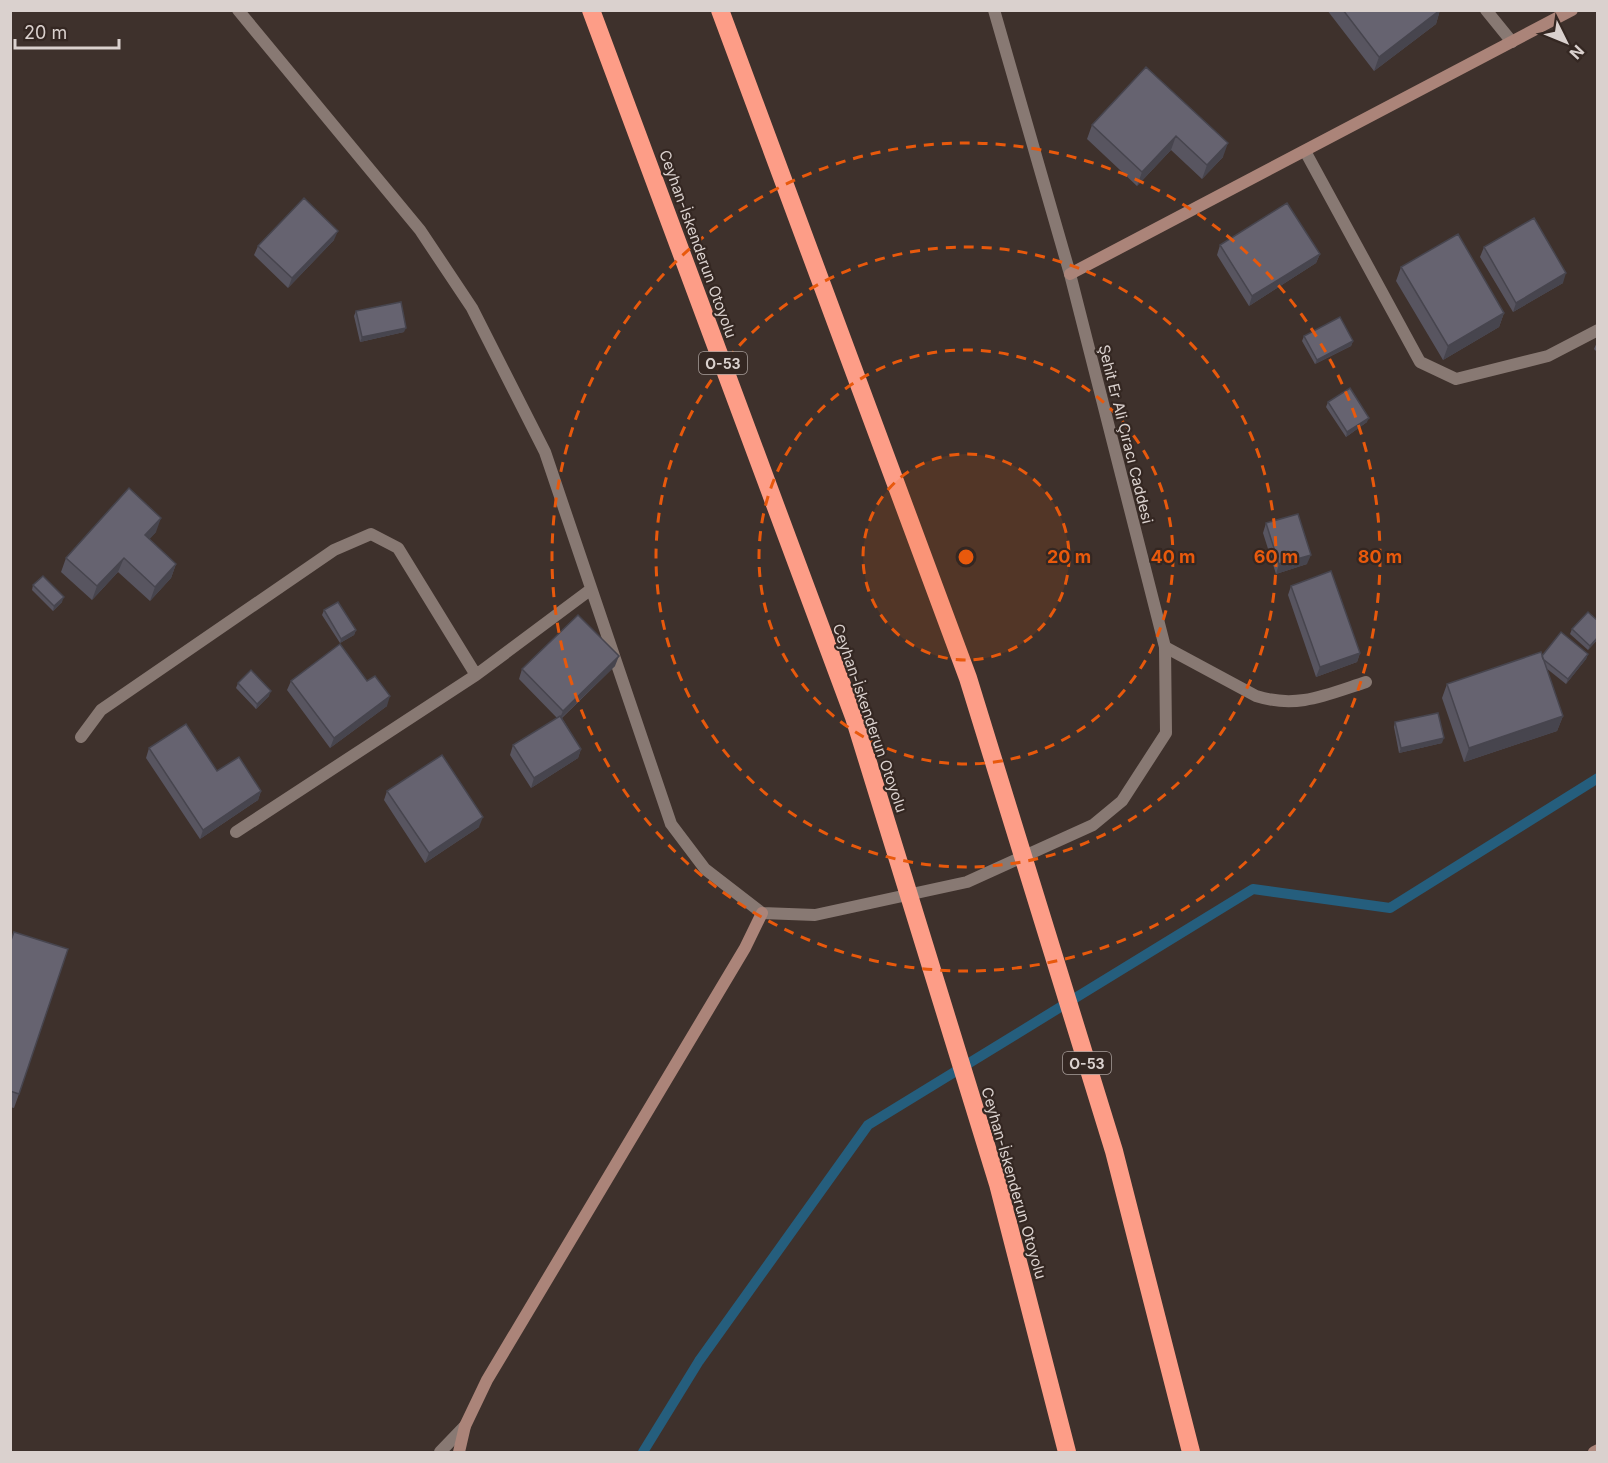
<svg xmlns="http://www.w3.org/2000/svg" width="1608" height="1463" font-family="Inter,sans-serif">
<rect width="100%" height="100%" fill="#3e312c"/>
<g fill="none" stroke-linecap="round" stroke-linejoin="round">
<path stroke="#255e7d" stroke-width="10" d="M643,1452l56,-91 169,-236 385,-236 137,19 208,-130"/>
<path stroke="#887973" stroke-width="12" d="M1165,647l91,49c41,13 70,-1 110,-14"/>
<path stroke="#887973" stroke-width="12" d="M238,10l182,220 52,78 73,144 126,372 34,45 57,44 53,2 152,-33 126,-57 29,-24 44,-68 -1,-86 -95,-373 -76,-264
M1486,10l26,32
M1305,151l115,211 36,17 92,-23 50,-26
M81,737l20,-27 233,-160 37,-16 27,14 78,127
M236,832l240,-157 114,-85
M440,1452l25,-26"/>
<path stroke="#ab8479" stroke-width="12" d="M1070,274l502,-264
M459,1452l6,-26 22,-46 258,-432 17,-35
M1594,1452l4,-2"/>
<path stroke="#fd9d87" stroke-width="18" d="M591,10l263,707 144,467 69,268
M720,10l248,668 146,473 77,301"/>
</g>
<path fill="#585560" d="M1327,10h113l-4,14 -62,47z
M1146,67l77,90 -21,22 -31,-29 -34,36 -50,-47 5,-14z
M334,240l-46,48 -34,-33 4,-9z
M1220,245l100,9 -4,9 -67,43 -32,-51z
M1484,247l79,36 -50,29 -33,-55z
M1401,267l103,46 -5,14 -56,33 -47,-79z
M356,311l48,21 -44,10 -6,-26z
M1304,336l49,5 -2,5 -36,18 -13,-23z
M1598,340v13l-4,-4z
M1328,402l39,20 -21,15 -20,-30z
M1266,523l41,41 -31,10 -13,-41z
M156,532l-7,7 27,25 -5,14 -21,23 -32,-29 -26,28 -31,-28 5,-14z
M33,585l29,17 -9,9 -21,-21z
M1291,586l69,67 -3,9 -41,15 -28,-82z
M324,610l32,20 -2,5 -14,8 -18,-28z
M1598,621v18l-10,11 -18,-16 2,-5z
M1588,654l-2,5 -20,25 -20,-16 17,48 -6,15 -93,31 -22,-64 5,-14 95,-28z
M615,666l-53,52 19,31 -3,9 -47,30 -21,-33 3,-10 44,-27 -38,-39 3,-10z
M291,681h76l20,25 -57,42 -43,-58z
M238,683l31,13 -13,13 -20,-21z
M1395,722l47,21 -43,10 -5,-26z
M149,748l68,23 44,20 -3,9 -58,39 -54,-81z
M387,791l92,36 -54,36 -41,-63z
M10,942l9,152 -5,14 -4,-1z"/>
<path fill="#47454e" d="M1440,10l-4,14 -62,47 5,-14z
M1176,136l-5,14 -34,36 5,-14z
M1228,143l-5,14 -21,22 5,-14z
M338,231l-4,9 -46,48 4,-10z
M1320,254l-4,9 -67,43 3,-10z
M1566,273l-3,10 -50,29 3,-9z
M1504,313l-5,14 -56,33 5,-14z
M406,328l-2,4 -44,10 2,-5z
M1353,341l-2,5 -36,18 2,-4z
M1369,418l-2,4 -21,15 1,-5z
M161,518l-5,14 -16,18 5,-15z
M1311,555l-4,9 -31,10 3,-10z
M124,558l-6,14 -26,28 5,-14z
M176,564l-5,14 -21,23 5,-14z
M64,597l-2,5 -9,9 1,-5z
M356,630l-2,5 -14,8 1,-4z
M1598,637v2l-10,11 2,-4z
M1360,653l-3,9 -41,15 4,-10z
M1588,654l-2,5 -20,25 2,-5z
M619,656l-4,10 -56,54 4,-9z
M271,691l-2,5 -13,13 1,-5z
M390,696l-3,10 -57,42 4,-10z
M1563,716l-6,15 -93,31 5,-14z
M1444,738l-2,5 -43,10 2,-5z
M581,749l-3,9 -47,30 3,-10z
M261,791l-3,9 -58,39 3,-9z
M483,817l-4,10 -54,36 4,-10z"/>
<path fill="#666370" stroke="#47454e" stroke-width="1.5" d="M1343,10h97l-61,47z
M1146,67l82,76 -21,22 -31,-29 -34,36 -50,-47z
M304,198l34,33 -46,47 -34,-32z
M1287,203l33,51 -68,42 -32,-51z
M1534,218l32,55 -50,30 -32,-56z
M1458,234l46,79 -56,33 -47,-79z
M401,302l5,26 -44,9 -6,-26z
M1340,317l13,24 -36,19 -13,-24z
M1350,388l19,30 -22,14 -19,-30z
M129,488l32,30 -16,17 31,29 -21,23 -31,-29 -27,28 -31,-28z
M1298,514l13,41 -32,9 -13,-41z
M1331,571l29,82 -40,14 -29,-81z
M43,576l21,21 -10,9 -21,-21z
M338,602l18,28 -15,9 -17,-29z
M1588,612l10,9v16l-8,9 -18,-17z
M578,615l41,41 -56,55 -41,-42z
M1561,632l27,22 -20,25 -25,-20 -1,-3z
M340,644l27,37 8,-5 15,20 -56,42 -43,-57z
M1541,652l22,64 -94,32 -22,-64z
M251,670l20,21 -14,13 -19,-21z
M1438,713l6,25 -43,10 -6,-26z
M560,716l21,33 -47,29 -21,-33z
M186,724l31,47 22,-14 22,34 -58,39 -54,-82z
M442,755l41,62 -54,36 -42,-62z
M14,932l54,17 -49,145 -9,-3v-148z"/>
<circle cx="966" cy="557" r="103" fill="#e8590c" fill-opacity=".12"/>
<g fill="none" stroke="#e8590c" stroke-width="3" stroke-dasharray="10 8">
<circle cx="966" cy="557" r="103"/>
<circle cx="966" cy="557" r="207"/>
<circle cx="966" cy="557" r="310"/>
<circle cx="966" cy="557" r="414"/>
</g>
<g text-anchor="middle" dominant-baseline="central" stroke-width="4.5" stroke-linejoin="round" paint-order="stroke">
<g fill="#342722" stroke="#a89e9a" stroke-width="1.5">
<rect x="699" y="352" width="48" height="22" rx="4.5"/>
<rect x="1063" y="1052" width="48" height="22" rx="4.5"/>
</g>
<g font-size="14" font-weight="bold" fill="#dad1ce">
<text x="723" y="363">O-53</text>
<text x="1087" y="1063">O-53</text>
</g>
<g font-size="15" fill="#dad1ce" stroke="#342722">
<text transform="translate(698 244) rotate(70)">Ceyhan-İskenderun Otoyolu</text>
<text transform="translate(1126 434) rotate(76)">Şehit Er Ali Çıracı Caddesi</text>
<text transform="translate(870 718) rotate(71)">Ceyhan-İskenderun Otoyolu</text>
<text transform="translate(1014 1183) rotate(74)">Ceyhan-İskenderun Otoyolu</text>
</g>
</g>
<circle cx="966" cy="557" r="9" fill="#e8590c" stroke="#342722" stroke-width="3"/>
<g font-size="18" text-anchor="middle" font-weight="bold" fill="#e8590c" stroke="#342722" stroke-width="4.5" stroke-linejoin="round" paint-order="stroke">
<text x="1069" y="563">20 m</text>
<text x="1173" y="563">40 m</text>
<text x="1276" y="563">60 m</text>
<text x="1380" y="563">80 m</text>
</g>
<rect width="1608" height="1463" fill="none" stroke="#dad1ce" stroke-width="24"/>
<g transform="translate(1566 42) rotate(133)" stroke="#342722" stroke-width="4.5" paint-order="stroke">
<path d="M0-4.5L10 22L0 15L-10 22Z" fill="#dad1ce"/>
<text y="-9" font-size="16" font-weight="bold" text-anchor="middle" fill="#dad1ce">N</text>
</g>
<path d="M15 39v9h104v-9" fill="none" stroke="#dad1ce" stroke-width="3"/>
<text x="24" y="39" font-size="18" fill="#dad1ce" stroke="#342722" stroke-width="4.5" paint-order="stroke">20 m</text>
</svg>
